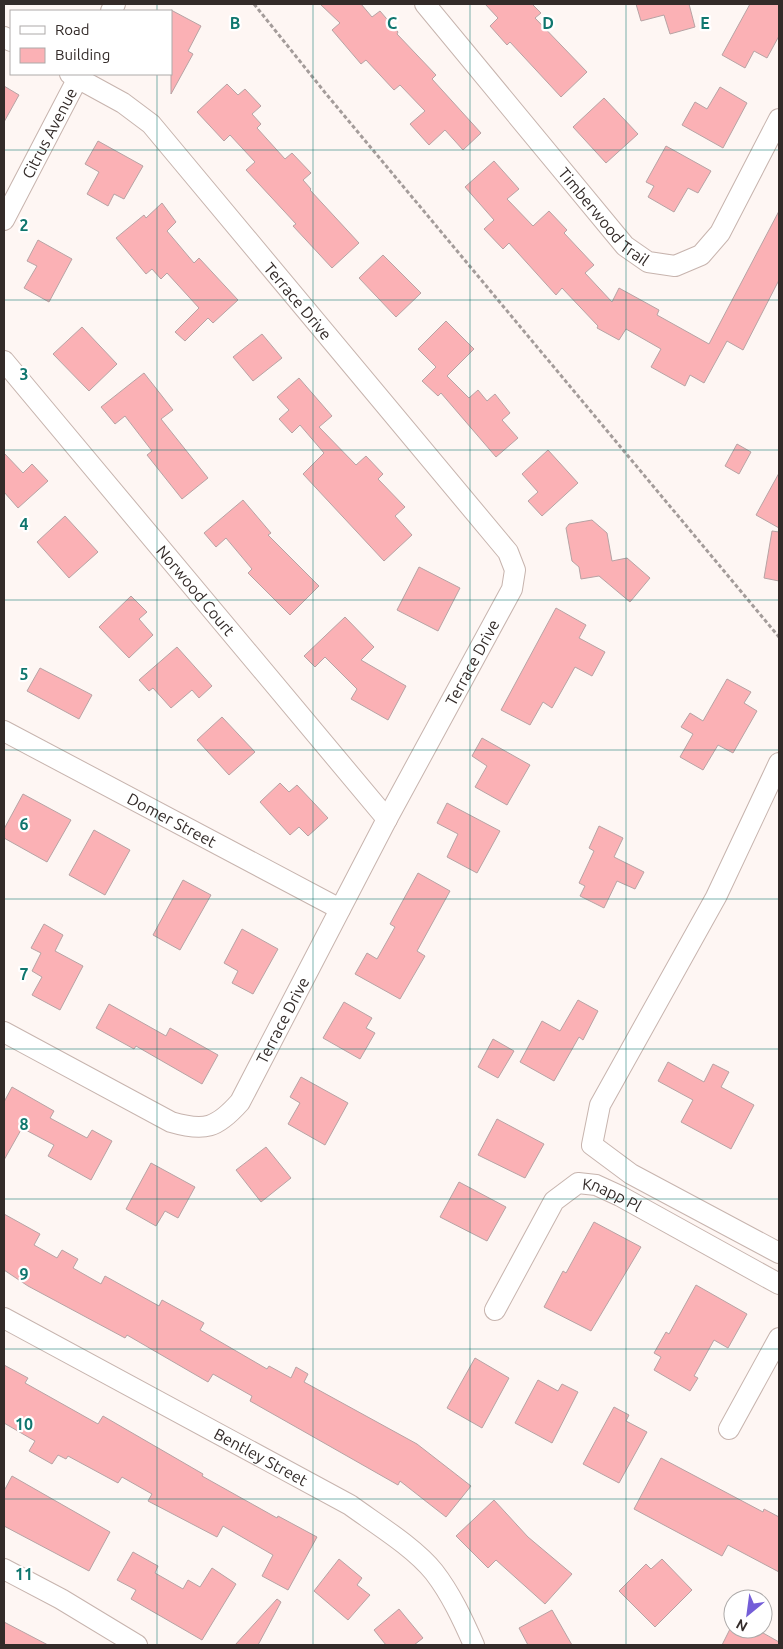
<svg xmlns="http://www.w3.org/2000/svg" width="783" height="1649" font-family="Ubuntu,sans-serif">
<rect width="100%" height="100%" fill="#fef6f3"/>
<path fill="#fbb1b5" stroke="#b7a3a4" d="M320,4h41l11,13 8,-6 18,21 -1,2 39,41 -4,4 49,54 -18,17 -18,-20 -16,15 -19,-21 15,-13 -25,-26 -6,5 -28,-30 -5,4 -29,-34 8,-7z
M485,4h47l9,9 -6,5 52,54 -26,25 -51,-55 -3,3 -17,-19 8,-8z
M636,4h53l6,23 -25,7 -6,-19 -23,6z
M750,4h29v32l-12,22 -13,-7 -9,17 -23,-13z
M171,10l30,16 -13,25 5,3 -22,40z
M227,84l11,11 7,-6 16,17 -9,8 9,10 -4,4 28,31 7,-6 19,20 -8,7 8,9 -1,1 49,53 -27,25 -39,-42 3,-2 -50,-54 9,-8 -25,-27 -6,6 -27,-29z
M4,86l15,9 -15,27z
M720,87l27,16 -24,45 -41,-23 13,-23 12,7z
M604,98l34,36 -32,29 -33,-36z
M98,141l45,25 -19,33 -10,-5 -6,12 -21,-12 12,-22 -14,-8z
M666,146l45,25 -13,22 -10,-5 -14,24 -26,-15 6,-11 -8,-4z
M494,161l25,28 -12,10 26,27 16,-15 18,19 -3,3 30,32 -9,8 27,29 7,-14 40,22 -2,5 52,29 70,-133v69l-36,70 -16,-9 -23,42 -14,-8 -5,11 -34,-19 10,-18 -35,-20 -7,11 -22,-12 1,-2 -36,-38 -6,7 -47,-52 -6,6 -19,-20 10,-9 -29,-33z
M162,203l14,19 -9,9 27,32 5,-5 39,42 -25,23 -5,-5 -23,23 -10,-9 24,-24 -32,-35 -6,6 -9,-10 -6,5 -30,-36 28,-23 2,3z
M38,240l34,19 -23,43 -25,-14 13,-22 -10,-5z
M383,255l38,38 -25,24 -37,-39z
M446,321l28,28 -27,27 22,22 9,-8 9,11 8,-7 15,19 -8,7 16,18 -22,19 -55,-64 -3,3 -16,-15 14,-14 -18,-18z
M82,327l35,37 -28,27 -36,-37z
M262,334l20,24 -29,23 -20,-24z
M144,373l29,37 -12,9 47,59 -26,21 -35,-44 5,-4 -27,-35 -10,8 -14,-17z
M299,378l33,38 -13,11 37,38 10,-9 17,18 -5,5 27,28 -10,9 17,19 -28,26 -81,-87 21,-21 -24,-28 -8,8 -13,-14 10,-9 -12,-13z
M737,444l14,8 -12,22 -14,-8z
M548,450l30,33 -36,33 -14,-15 10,-9 -16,-18z
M4,453l19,20 9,-9 16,17 -30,27 -14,-16z
M779,473v55l-23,-13z
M243,500l28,33 -3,2 51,51 -29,29 -42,-42 4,-4 -26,-31 -10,9 -12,-14z
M65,516l33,36 -29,26 -32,-36z
M592,520l15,13 5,28 15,-3 23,20 -20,24 -31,-26 -18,3 -2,-12 -7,-6 -6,-33 3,-4z
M772,531l7,1v49l-15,-3z
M419,567l41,21 -22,43 -41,-21z
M131,596l16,16 -8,7 14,16 -24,23 -30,-31z
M556,608l30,17 -7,13 26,14 -13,24 -17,-9 -23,41 -9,-6 -13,23 -29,-15z
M345,617l29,30 -13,13 45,26 -18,34 -37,-21 6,-10 -32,-32 -10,10 -11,-11z
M177,647l35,39 -13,12 -7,-8 -21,18 -18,-20 -4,3 -10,-11z
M40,668l52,27 -13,24 -52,-28z
M727,679l24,13 -7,11 13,8 -24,42 -15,-8 -15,25 -23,-13 13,-23 -12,-7 9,-14 13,8z
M222,717l33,35 -26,23 -32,-35z
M482,738l48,27 -23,40 -32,-18 12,-21 -15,-10z
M280,783l9,9 8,-7 31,33 -20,18 -9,-9 -9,8 -30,-33z
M23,794l48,26 -24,42 -43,-24v-9z
M447,803l53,28 -23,42 -30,-16 11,-23 -21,-11z
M599,826l24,12 -9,19 30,15 -9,17 -18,-8 -13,27 -24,-12 5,-10 -6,-3 15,-32 -5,-3z
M94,830l36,20 -25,45 -36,-20z
M418,873l32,18 -33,60 8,5 -25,43 -45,-25 12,-21 10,6 18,-32 -5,-3z
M183,880l28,15 -31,55 -27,-15z
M44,924l19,11 -8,16 28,15 -23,44 -28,-15 10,-18 -10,-6 9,-18 -10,-5z
M242,929l36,20 -25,45 -21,-11 6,-12 -14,-8z
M578,1000l20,11 -15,29 -4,-3 -25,44 -34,-19 22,-41 18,10z
M344,1002l28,16 -6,10 9,5 -15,26 -37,-21z
M109,1004l57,32 4,-8 48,27 -16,29 -66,-38 -2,3 -38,-21z
M493,1039l21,12 -16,27 -20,-11z
M668,1062l36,20 9,-18 16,8 -8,15 33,18 -23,44 -50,-27 12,-22 -35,-19z
M301,1077l47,26 -23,42 -37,-21 12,-21 -10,-6z
M12,1087l42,24 -4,7 37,20 5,-8 20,11 -21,39 -43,-24 6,-11 -32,-17 -18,32v-58z
M497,1119l47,25 -19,34 -47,-23z
M266,1147l25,31 -30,24 -25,-32z
M151,1163l44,24 -17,31 -13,-7 -9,15 -30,-17z
M459,1182l47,25 -19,34 -47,-24z
M4,1214l36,20 -6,11 23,13 5,-8 16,9 -5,9 28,16 4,-8 54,30 3,-6 42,23 -4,7 67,39 2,-3 22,12 5,-11 12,7 -4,8 113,62 54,42 -25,31 -46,-36 -2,4 -95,-54 -53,-30 2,-5 -39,-22 -5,8 -81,-47 -2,3 -97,-52 -24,-16z
M594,1222l47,25 -50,84 -47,-24 19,-36 3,2z
M696,1285l51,29 -19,34 -14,-8 -20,36 4,2 -8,13 -36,-21 7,-13 -7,-4 12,-21 3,2z
M475,1358l34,20 -27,50 -35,-20z
M4,1365l24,13 -3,5 73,41 5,-8 100,58 -1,2 75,42 1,-2 39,21 -29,53 -26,-14 11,-21 -50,-29 -6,11 -69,-36 4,-7 -30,-17 -4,6 -50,-27 -2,3 -8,-4 -6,9 -23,-13 6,-10 -31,-18z
M538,1380l20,11 4,-7 16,8 -26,51 -37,-20z
M614,1407l15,8 -3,6 21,11 -28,51 -36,-19z
M661,1458l102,54 1,-3 15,8v55l-51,-27 -6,11 -88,-47z
M12,1476l98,56 -21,39 -85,-45v-35z
M494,1500l34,37 44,37 -27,30 -49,-44 -8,8 -32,-32z
M133,1552l25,14 -3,7 28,16 5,-9 12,7 12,-19 24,16 -34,56 -71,-41 5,-9 -19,-10z
M339,1559l23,19 -5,7 13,10 -22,25 -34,-29z
M662,1559l30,31 -37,37 -36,-36 27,-27 5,5z
M277,1599l4,3 -23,43h-23z
M399,1609l24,29 -9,7h-28l-12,-15z
M552,1610l20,35h-44l-9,-17z
M4,1622l44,23h-44z
M730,1629h26l23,13v3h-57z"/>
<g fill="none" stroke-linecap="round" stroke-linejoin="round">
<g stroke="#c7b4ae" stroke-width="22">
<g id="minor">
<path id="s1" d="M425,4l200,242 23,16 27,4 26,-11 19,-22 59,-114"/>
<path d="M111,11l4,-7"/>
<path d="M4,37l7,4"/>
<path id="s2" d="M4,220l76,-146"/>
<path id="s3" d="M4,361l383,458"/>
<path id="s4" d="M4,731l336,178"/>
<path d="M779,763l-63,134 -116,208 -8,40 39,29 148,79"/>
<path id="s5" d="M4,1032l167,90c34,10 46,6 69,-20l147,-283 125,-230 3,-19 -7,-18 -357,-428 -28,-21 -53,-29"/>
<path id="s6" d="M495,1310l59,-109 24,-18 18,2 24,11 159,88"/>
<path id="s7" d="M4,1318l346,187c26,19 64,42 84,67 17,22 29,48 40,73"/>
<path d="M729,1429l50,-91"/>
<path d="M4,1569l57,30 76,46"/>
</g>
</g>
<path stroke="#a49c9a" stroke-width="3" stroke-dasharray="4 2.5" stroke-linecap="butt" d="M254,4l73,91 452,542"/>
<use href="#minor" stroke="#fff" stroke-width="20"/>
</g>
<path fill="none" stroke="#0f766e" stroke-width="1" stroke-opacity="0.55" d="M157,4v7M313,4v1641M470,4v1641M626,4v1641M157,74v1571M4,150h775M4,300h775M4,450h775M4,600h775M4,750h775M4,899h775M4,1049h775M4,1199h775M4,1349h775M4,1499h775"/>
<g text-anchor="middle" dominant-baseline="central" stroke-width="4.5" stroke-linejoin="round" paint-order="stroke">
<g font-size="16" fill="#332b29" stroke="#fff">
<text stroke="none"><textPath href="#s2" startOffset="98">Citrus Avenue</textPath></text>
<text stroke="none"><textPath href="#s1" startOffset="278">Timberwood Trail</textPath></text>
<text transform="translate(298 301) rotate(50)">Terrace Drive</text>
<text stroke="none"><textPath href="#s3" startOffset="299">Norwood Court</textPath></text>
<text stroke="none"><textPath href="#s5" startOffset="765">Terrace Drive</textPath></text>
<text stroke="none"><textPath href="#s4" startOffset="190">Domer Street</textPath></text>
<text stroke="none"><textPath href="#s5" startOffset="360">Terrace Drive</textPath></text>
<text stroke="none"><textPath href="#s6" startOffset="190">Knapp Pl</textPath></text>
<text stroke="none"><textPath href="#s7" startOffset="292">Bentley Street</textPath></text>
</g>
</g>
<g font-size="16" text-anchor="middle" font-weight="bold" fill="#0f766e" stroke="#fff" stroke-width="4.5" stroke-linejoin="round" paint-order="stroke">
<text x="235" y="29">B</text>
<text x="392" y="29">C</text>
<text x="548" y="29">D</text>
<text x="705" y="29">E</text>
<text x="24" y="231">2</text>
<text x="24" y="380">3</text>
<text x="24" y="530">4</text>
<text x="24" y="680">5</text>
<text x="24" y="830">6</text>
<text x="24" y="980">7</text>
<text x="24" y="1130">8</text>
<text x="24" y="1280">9</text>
<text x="24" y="1430">10</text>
<text x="24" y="1580">11</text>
</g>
<rect width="783" height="1649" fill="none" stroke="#332b29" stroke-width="10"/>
<rect x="10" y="10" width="162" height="65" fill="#ffffff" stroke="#adaaa9"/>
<rect x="20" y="26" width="25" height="8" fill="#ffffff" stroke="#adaaa9"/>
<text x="55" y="35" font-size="15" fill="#332b29">Road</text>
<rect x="20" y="48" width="25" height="15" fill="#fbb1b5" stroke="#adaaa9"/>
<text x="55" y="60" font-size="15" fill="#332b29">Building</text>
<g transform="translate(748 1614) rotate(209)"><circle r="24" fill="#ffffff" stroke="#adaaa9"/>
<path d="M0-4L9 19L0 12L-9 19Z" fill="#745ed8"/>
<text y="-8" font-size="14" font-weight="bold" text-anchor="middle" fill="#332b29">N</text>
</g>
</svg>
